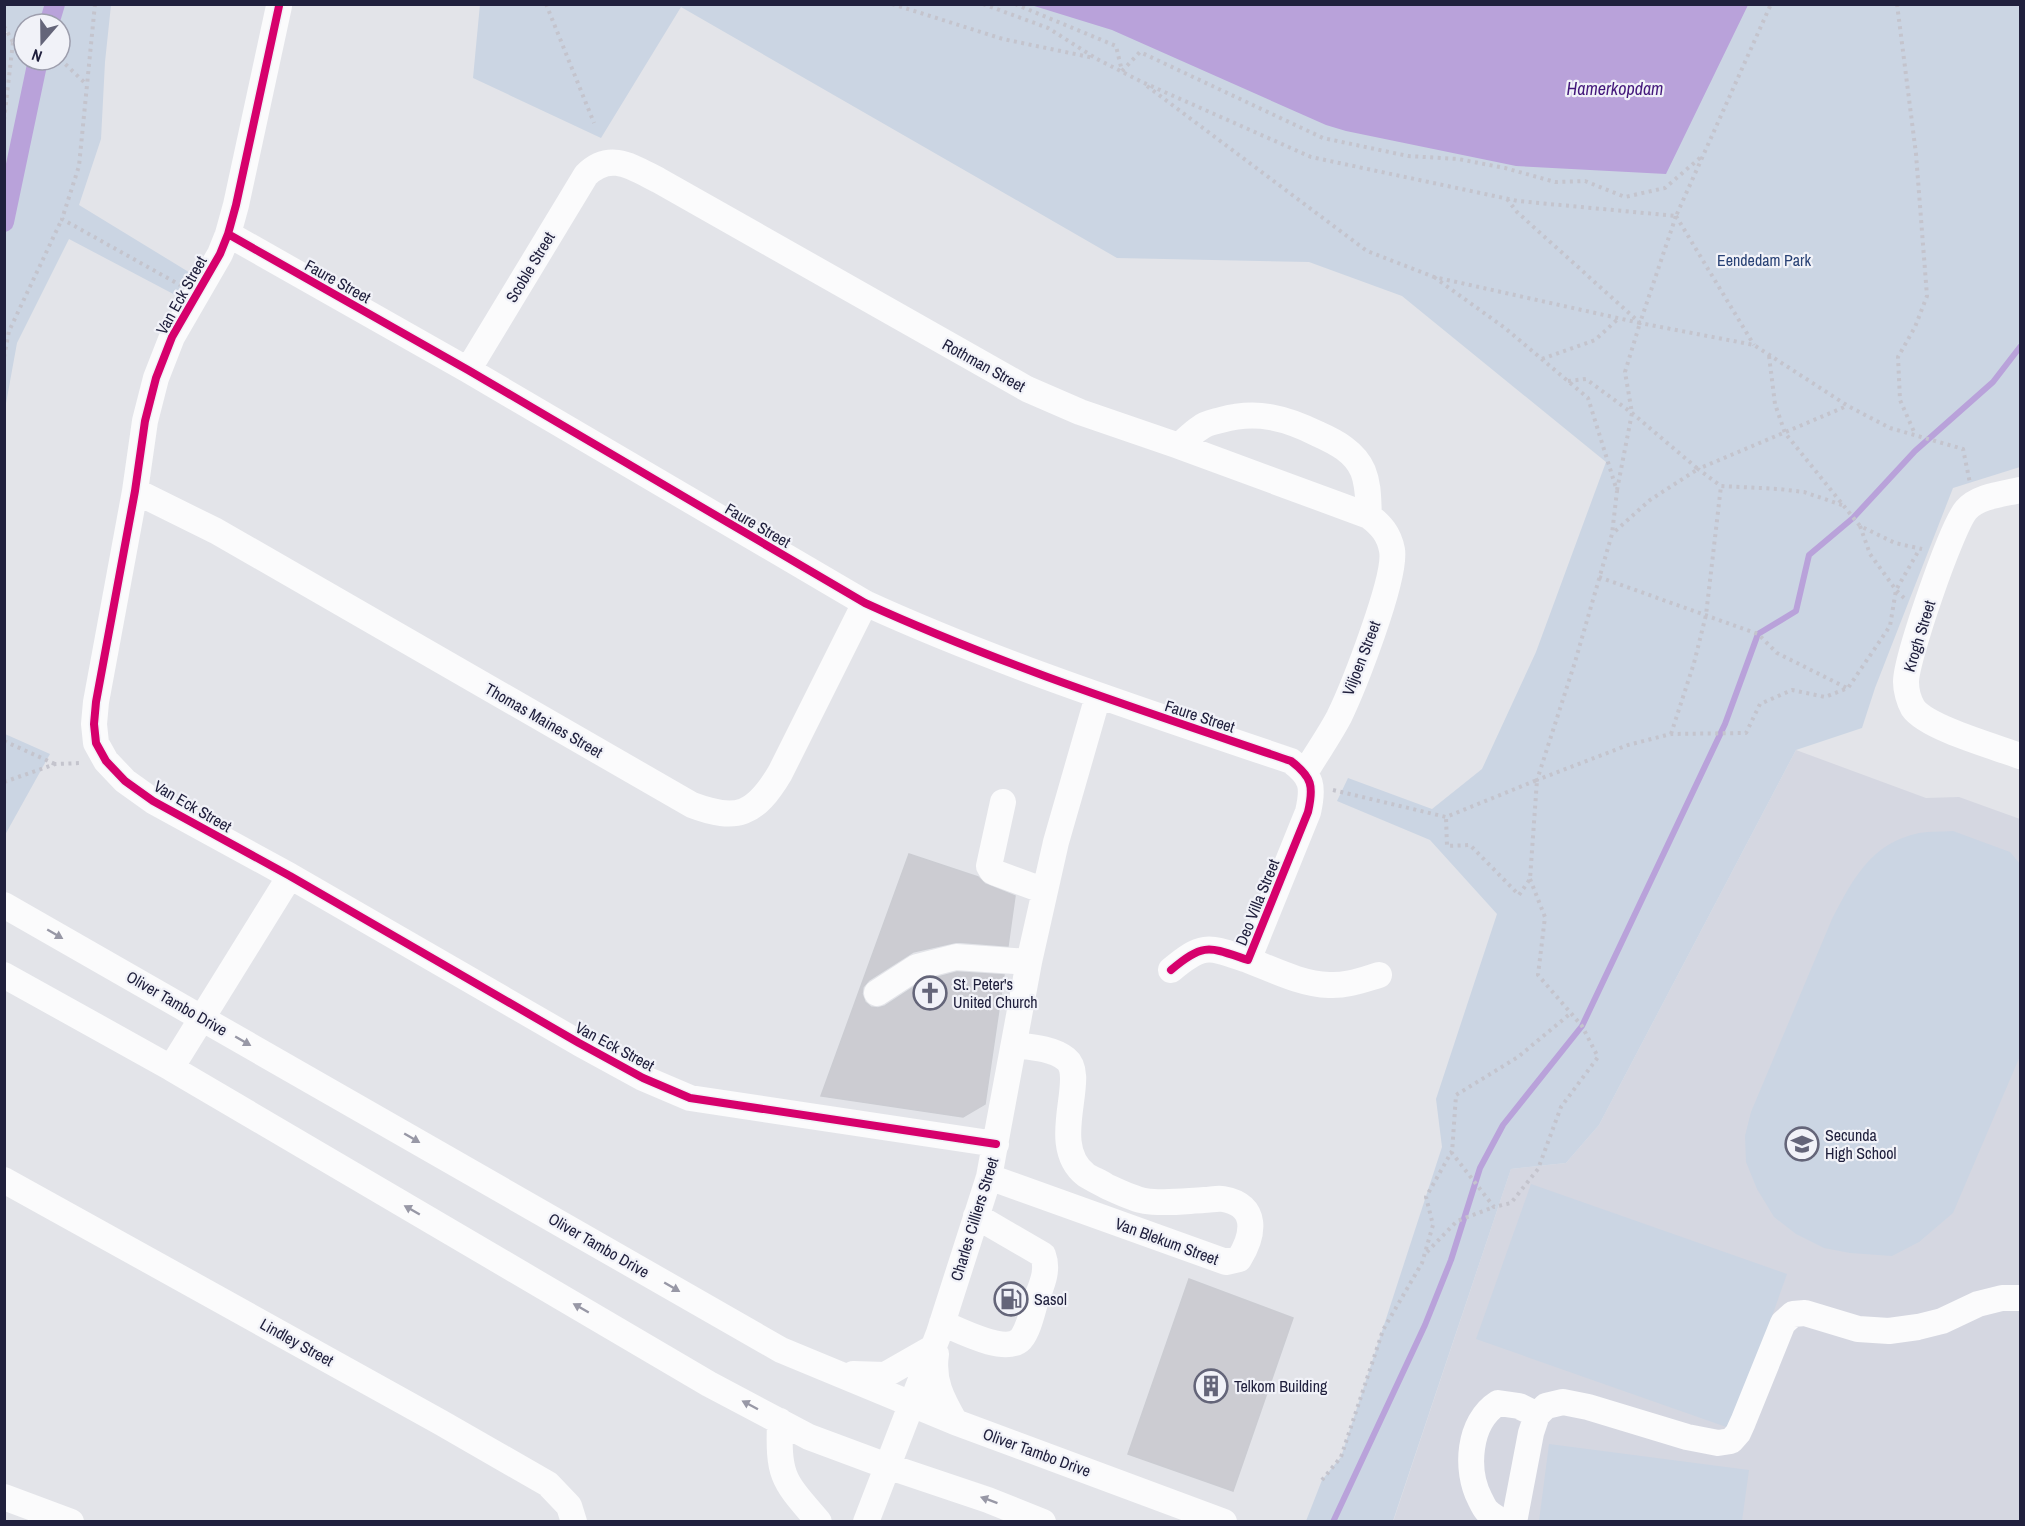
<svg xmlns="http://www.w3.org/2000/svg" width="2025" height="1526" font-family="'Archivo Narrow',sans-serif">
<rect width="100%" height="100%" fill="#e3e4e9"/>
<path fill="#d5d7e1" d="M1796,750l130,48 33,-1 61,22v702l-627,1 118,-353 55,-6 33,-38z"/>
<path fill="#cbd5e3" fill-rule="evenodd" d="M5,4l106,1 -6,57 -4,77 -22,66 113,69 -13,23 -110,-58 -52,104 -12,66 -1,-364 3,-13 -2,-1zM24,24h36v36h-36z
M480,4l1540,1v462l-67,21 -78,200 -13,40 -66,22 -197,375 -33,38 -55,6 -118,352h-87l16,-41 19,-23 101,-310 -6,-48 61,-185 -67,-74 -93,-39 11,-23 84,31 50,-40 54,-117 70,-190 -204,-166 -93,-34 -192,-4 -436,-251 -80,131 -128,-60z
M5,734l45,20 -45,81z
M1953,831l57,21 10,12v192l-67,157 -34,29 -27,14 -42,-3 -26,-5 -28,-14 -22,-17 -17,-28 -11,-27 -1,-26 6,-24 81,-193c21,-40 39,-76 87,-86 11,-2 23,-1 34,-2z
M1531,1184l256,90 -55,155 -256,-90z
M1549,1444l200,26 -7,51h-203z"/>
<path fill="#b9a2da" d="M1031,5h717l-82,169 -150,-8 -170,-35 -20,-6 -214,-95z"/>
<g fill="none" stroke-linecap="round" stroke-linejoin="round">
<path stroke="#b9a2da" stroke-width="6" d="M1333,1522l92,-197 26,-65 29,-92 23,-43 79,-99 143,-302 33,-90 38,-23 13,-56 44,-37 62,-67 78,-69 27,-35"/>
<path stroke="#b9a2da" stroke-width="20" d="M49,24l6,-20
M4,222l34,-162"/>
</g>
<path fill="#ccccd2" stroke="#cbccd2" stroke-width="1.5" d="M909,854l69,23 7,7 30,12 -7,50 -51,-4 -44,10 -44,28 -6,7 -1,7 3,8 6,5 7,1 7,-2 38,-25 34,-9 47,3 -19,129 -22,13 -142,-21z
M1189,1279l104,39 -60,173 -105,-37z"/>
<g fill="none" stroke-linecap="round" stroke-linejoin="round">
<path stroke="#c4c4cd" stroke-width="4" stroke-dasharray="3 4.5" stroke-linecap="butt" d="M95,4l-16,162 -17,53 118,66
M546,4l48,119
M892,4l111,35 91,19
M983,4l65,24 49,31 45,23 169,75 207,44 158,15 95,-212
M1015,4l101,42 6,25
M1897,4l19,150 11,142 -12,31 -17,30 2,43 15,34
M4,26l9,16 11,3
M60,59l25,24
M1122,71l18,-19 183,86 85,18 50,3 47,9 50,14 30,-1 40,16 40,-9 36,-31
M1147,86l220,165 67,26 206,46 36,-107
M4,120l9,-78
M1507,199l10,13 123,111 114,22 94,61 42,22 73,21 7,34
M1676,216l78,129
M1434,277l71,51 83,70 29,93 -5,43 -37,128 -38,118 91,-35 43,-11 75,-1 14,-29 32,-14 33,7 23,-9 42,-62 6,-36 23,-40
M1769,356l6,48 10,29 75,93 35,17 27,6
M4,357l5,-26 53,-112
M1542,359l53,-19 23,-21
M1568,381l18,-2 46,34 66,56 -48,31 -38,34
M1617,490l15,-77 -7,-41 15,-49
M1842,505l-38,-13 -25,-3 -58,-3 -23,-17 149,-63
M1860,526l10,28 26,36 10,10
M1599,577l159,57 19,19 70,35
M1671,734l23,-71 12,-48 15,-129
M4,741l51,23
M4,782l51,-18 27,-1
M1333,790l113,27 91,-37 -7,99 -11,16 -49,-50 -23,1 -1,-29
M1530,879l15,38 -7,58 44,51 16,31 -37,50 -23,62 -27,34 -17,4 -42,-54 4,-58 62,-38 53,-44
M1427,1252l30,-31 37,-14
M1322,1480l19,-23 42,-127 39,-67 11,-38 -7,-28 26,-46"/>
<path stroke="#fbfbfc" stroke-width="26" d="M279,6l-43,199 -8,29 -8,20 -48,83 -16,41 -11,43 -10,70 -39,211 -2,22 2,19 10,18 19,20 28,20 137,75 289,167 64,35 47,20 306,46
M228,234l240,136 397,233c138,63 282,109 426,158 21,16 23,25 17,51l-60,148c-39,-13 -44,-18 -77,10
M468,370l118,-195c24,-24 46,-8 72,5l369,209 53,23 99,34 190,70c12,9 20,18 23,34 5,27 -39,138 -53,167 -10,19 -23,37 -34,56
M1179,446c7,-6 13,-13 21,-18 6,-5 14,-6 21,-8 36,-10 65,-2 97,14 18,8 37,18 45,37 6,15 5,30 6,45
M2020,490c-17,4 -42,6 -54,20 -15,18 -60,149 -60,172 0,8 3,19 7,26 14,20 83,39 107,48
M135,491l81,40 476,274c45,17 63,10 88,-32l85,-170
M1003,802l-14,64 3,5 4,2 49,18
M4,905l777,445 174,72 269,100
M1248,960c26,10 53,24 81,25 17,1 33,-5 50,-10
M4,975l167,93 538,316 100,53 78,29 101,34 55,22
M877,993l40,-26 39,-10 73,5
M171,1068l119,-192
M989,1177l237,85 13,-3c15,-24 20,-54 -16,-60 -6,-1 -13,1 -19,1 -19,1 -40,4 -59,1 -12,-2 -28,-10 -39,-15 -6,-4 -14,-7 -20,-11 -40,-31 3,-98 -20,-116 -14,-11 -36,-12 -52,-14
M4,1180l436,242 108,62 21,22 5,16
M942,1323c17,7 64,32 79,16 8,-10 11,-27 15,-39 5,-14 13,-29 7,-45l-67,-39
M936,1354c-4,27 6,45 19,68
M853,1374l32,1 49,-28
M780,1421c-2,57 3,59 39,101
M4,1497l67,25
M866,1522l73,-189 50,-156 40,-215 27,-120 42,-146
M1502,1522c-5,-4 -11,-7 -15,-11 -3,-3 -5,-8 -7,-12 -15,-29 -12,-77 18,-96l21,3 18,9
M1514,1522l17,-89 6,-18 9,-9 17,-4 25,5 99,30 31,6 13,-2 7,-8 5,-11 40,-99 10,-9 12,-1 53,16 31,2 29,-4 24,-6 36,-17 24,-6h18"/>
<g stroke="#f1f2f8" stroke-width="11">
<path id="cycleway" d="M279,6l-43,199 -8,29 -8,20 -48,83 -16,41 -11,43 -10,70 -39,211 -2,22 2,19 10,18 19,20 28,20 137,75 289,167 64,35 47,20 306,46
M228,234l240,136 397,233c138,63 282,109 426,158 21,16 23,25 17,51l-60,148c-39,-13 -44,-18 -77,10"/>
</g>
<use href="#cycleway" stroke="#d6006c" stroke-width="8"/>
</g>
<defs><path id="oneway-solid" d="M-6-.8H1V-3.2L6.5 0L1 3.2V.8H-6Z" transform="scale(1.5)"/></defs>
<g fill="#9898a6">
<use href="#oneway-solid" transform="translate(55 934) rotate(30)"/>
<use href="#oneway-solid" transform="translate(243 1041) rotate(30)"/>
<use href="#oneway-solid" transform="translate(412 1138) rotate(30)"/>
<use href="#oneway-solid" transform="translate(412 1210) rotate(-150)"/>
<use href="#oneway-solid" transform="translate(672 1287) rotate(30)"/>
<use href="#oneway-solid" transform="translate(581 1308) rotate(-150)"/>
<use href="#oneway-solid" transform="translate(750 1405) rotate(-152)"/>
<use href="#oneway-solid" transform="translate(989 1500) rotate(-160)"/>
</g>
<defs>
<g id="church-ring" transform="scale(1.725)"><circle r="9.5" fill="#f1f2f8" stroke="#646579" stroke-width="1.5"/><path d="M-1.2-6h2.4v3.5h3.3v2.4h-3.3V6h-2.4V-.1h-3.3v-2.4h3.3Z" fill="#646579"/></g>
<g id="school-ring" transform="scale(1.725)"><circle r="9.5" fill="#f1f2f8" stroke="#646579" stroke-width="1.5"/><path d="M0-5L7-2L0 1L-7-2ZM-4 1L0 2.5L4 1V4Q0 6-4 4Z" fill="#646579"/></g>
<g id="fuel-ring" transform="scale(1.725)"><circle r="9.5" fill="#f1f2f8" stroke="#646579" stroke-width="1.5"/><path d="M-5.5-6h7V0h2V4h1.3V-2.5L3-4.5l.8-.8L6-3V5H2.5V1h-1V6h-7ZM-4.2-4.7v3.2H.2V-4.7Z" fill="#646579"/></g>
<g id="building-ring" transform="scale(1.725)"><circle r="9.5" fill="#f1f2f8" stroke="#646579" stroke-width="1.5"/><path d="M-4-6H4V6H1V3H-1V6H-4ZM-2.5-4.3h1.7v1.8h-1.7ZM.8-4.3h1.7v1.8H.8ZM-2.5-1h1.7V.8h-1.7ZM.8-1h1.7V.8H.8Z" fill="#646579"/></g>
</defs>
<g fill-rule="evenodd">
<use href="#church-ring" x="930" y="993"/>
<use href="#school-ring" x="1802" y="1144"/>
<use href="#fuel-ring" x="1011" y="1299"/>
<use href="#building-ring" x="1211" y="1386"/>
</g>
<g text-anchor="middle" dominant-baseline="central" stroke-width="4.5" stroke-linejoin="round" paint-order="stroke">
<g font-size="16" fill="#294275" stroke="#f1f2f8">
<text x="1764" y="260">Eendedam Park</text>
</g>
<g font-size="16" fill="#20203d" stroke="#f1f2f8">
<text transform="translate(530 267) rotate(-59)">Scoble Street</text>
<text transform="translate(338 281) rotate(29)">Faure Street</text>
<text transform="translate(181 295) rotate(-61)">Van Eck Street</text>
<text transform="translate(984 365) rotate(29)">Rothman Street</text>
<text transform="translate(758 525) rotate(30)">Faure Street</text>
<text transform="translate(1919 636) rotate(-73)">Krogh Street</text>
<text transform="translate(1361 658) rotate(-69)">Viljoen Street</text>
<text transform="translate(1200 716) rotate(18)">Faure Street</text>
<text transform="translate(544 720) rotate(30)">Thomas Maines Street</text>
<text transform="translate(193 806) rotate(30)">Van Eck Street</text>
<text transform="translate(1257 902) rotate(-68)">Deo Villa Street</text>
<text transform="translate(177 1003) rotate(30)">Oliver Tambo Drive</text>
<text transform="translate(615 1046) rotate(28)">Van Eck Street</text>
<text transform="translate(974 1219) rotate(-73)">Charles Cilliers Street</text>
<text transform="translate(1167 1241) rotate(20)">Van Blekum Street</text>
<text transform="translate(599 1245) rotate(30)">Oliver Tambo Drive</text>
<text transform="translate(297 1342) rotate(29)">Lindley Street</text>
<text transform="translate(1037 1452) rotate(20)">Oliver Tambo Drive</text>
</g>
<g font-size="16" fill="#20203d" stroke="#f1f2f8" text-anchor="start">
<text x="953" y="984">St. Peter's<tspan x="953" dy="18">United Church</tspan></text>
<text x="1825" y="1135">Secunda<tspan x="1825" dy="18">High School</tspan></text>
<text x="1034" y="1299">Sasol</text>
<text x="1234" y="1386">Telkom Building</text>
</g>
<g font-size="18" font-style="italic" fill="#44187b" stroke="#f1f2f8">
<text x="1615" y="88">Hamerkopdam</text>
</g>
</g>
<rect width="2025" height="1526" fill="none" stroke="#20203d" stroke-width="12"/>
<g transform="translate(42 42) rotate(200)"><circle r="28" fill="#f1f2f8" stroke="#9d9ead" stroke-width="1.5"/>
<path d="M0-4.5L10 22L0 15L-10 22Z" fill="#646579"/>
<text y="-9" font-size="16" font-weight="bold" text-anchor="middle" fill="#20203d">N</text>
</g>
</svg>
